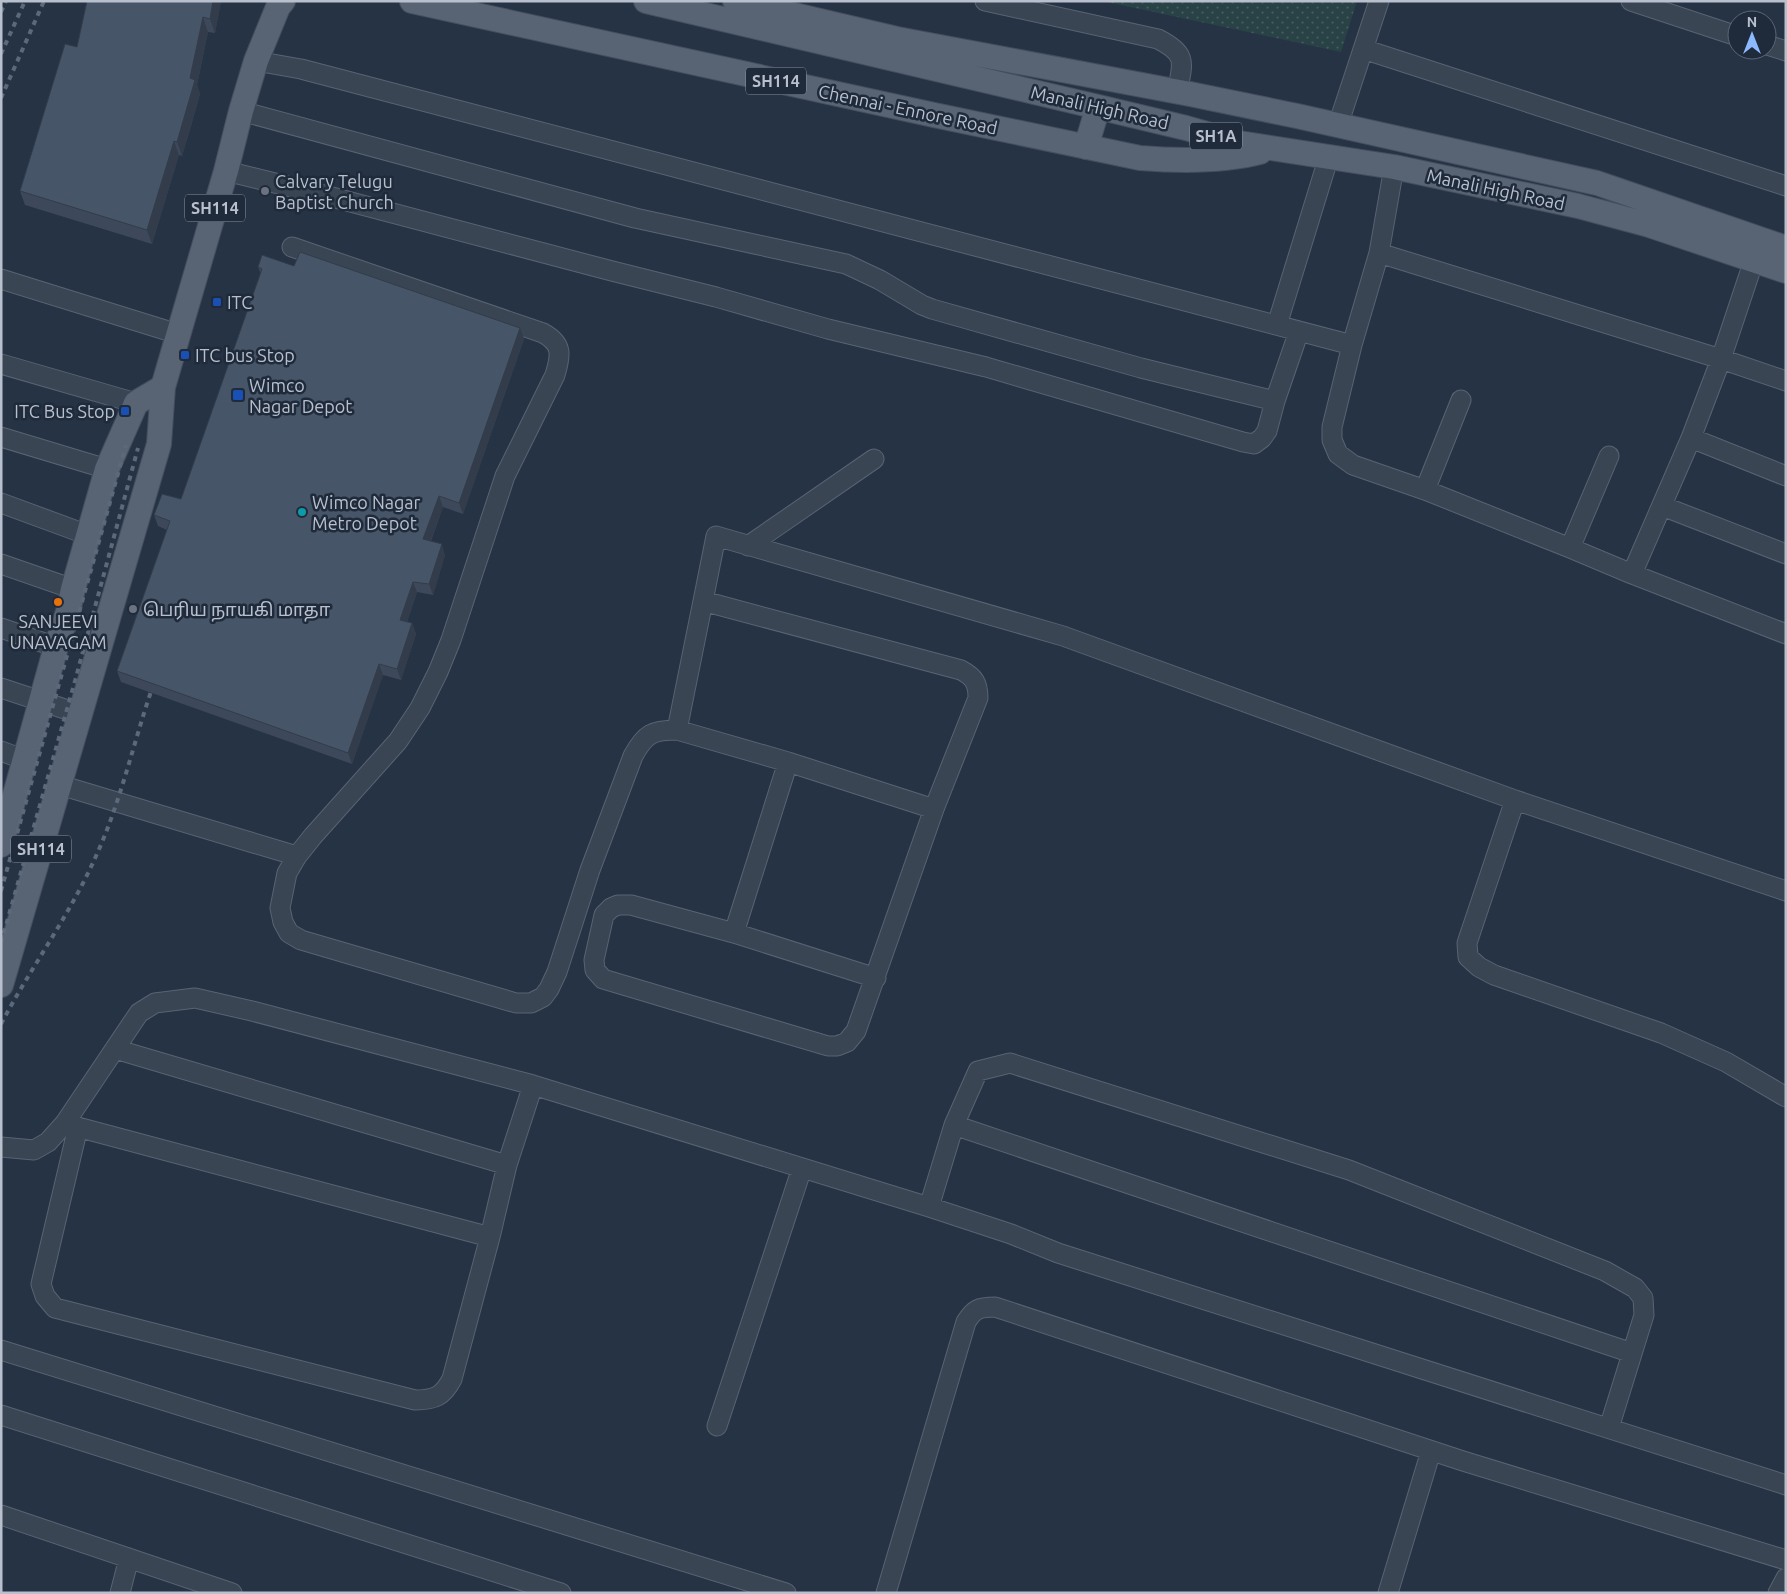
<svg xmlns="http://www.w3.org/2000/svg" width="1787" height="1594" font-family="Ubuntu,'Noto Sans Tamil',sans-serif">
<defs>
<pattern id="grass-dots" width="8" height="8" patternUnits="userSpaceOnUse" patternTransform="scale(1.25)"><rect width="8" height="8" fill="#284246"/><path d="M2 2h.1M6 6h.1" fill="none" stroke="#455c60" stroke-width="1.8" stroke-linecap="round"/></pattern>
</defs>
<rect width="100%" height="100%" fill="#263345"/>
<path fill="url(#grass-dots)" d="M1102,1h255l-16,51z"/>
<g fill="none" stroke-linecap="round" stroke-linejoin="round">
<g stroke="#596372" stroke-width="21">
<path id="minor" d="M985,1l173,38c30,15 25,24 19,53
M1631,1l106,35
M1767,45l19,6
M1363,49l423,137
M256,61l45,8 1051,276
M241,111l394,107 211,46 34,16 42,25 10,4 209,59 134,33
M1338,125l41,-124
M1394,167l-15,86 -27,92 -20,82v13l6,14 15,11 72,25 145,58 62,26 154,60
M226,171l102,25 284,75 104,26 112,32 158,38 257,75 11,2 8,-6 5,-7 8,-30 24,-70
M292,247l251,86c20,11 18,22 12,42l-50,101 -54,164 -13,32 -18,36 -22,33 -85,95 -16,20 -10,17 -7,35 3,14 6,11 12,7 215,63h15l12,-6 6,-8 8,-17 33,-102 43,-114c12,-22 19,-26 44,-26l111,32 146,47
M1379,253l342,106 65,22
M1,279l177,55
M1277,325l52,-169
M1,364l135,39
M1,437l106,32
M1691,438l95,38
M1425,490l36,-90
M1,503l87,32
M1662,506l124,48
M748,546l126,-87
M1570,548l39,-92
M1,564l72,25
M1632,574l59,-136 30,-79 33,-99
M703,601l13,-65 347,100 452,164 271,91
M1,628l55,19
M1,688l79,26
M677,730l26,-129 258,69c13,7 17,13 17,28l-44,111 -78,222 -9,11 -10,4h-9l-225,-67 -8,-9 -1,-10 10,-45 7,-7 7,-3h13l103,28
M1,751l24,9
M788,762l-54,171 142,45
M60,785l237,71
M1515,800l-48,143 1,14 11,10 15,8 167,58 65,29 60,35
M115,1049l392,116
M66,1124l424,113
M954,1125l678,228
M78,1127l-37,157 4,12 10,12 360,92c20,0 28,-4 37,-21l38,-142 17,-72 26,-80
M1,1147l33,3 14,-8 17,-19 74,-110 16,-10 40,-5 57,13 281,74 396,122 82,27 47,19 728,232
M929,1207l25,-82 24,-54 32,-8 339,107 256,101 30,17 8,10 1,17 -35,113
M1,1350l785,243
M1,1415l560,178
M717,1426l85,-258
M1,1515l231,78
M120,1593l9,-35
M886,1593l80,-271c8,-13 13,-15 29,-15l468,154 323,99
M1388,1593l43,-142
M1778,1593l8,-15"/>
</g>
<g stroke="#444e5e" stroke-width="26">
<path id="major" d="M412,1l522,114 206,43c39,3 82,4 120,-6
M646,1l452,106 88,21 53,15 155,24 184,39 71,19 137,46
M735,1l162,38 293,55 107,22 300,67 189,65
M1086,147l12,-40
M1,845l55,-198 12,-35 5,-23 34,-120 29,-66 27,-16 63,-216 15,-60 15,-50 22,-54 5,-6
M1,985l158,-541 4,-57"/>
</g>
<use href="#minor" stroke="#3a4554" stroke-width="19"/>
<use href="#major" stroke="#586474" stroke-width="24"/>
<path stroke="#5c697b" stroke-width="4" stroke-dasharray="5 5" stroke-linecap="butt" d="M1,12l5,-11
M1,54l24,-53
M1,98l43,-97
M1,891l125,-446
M1,943l74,-262 63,-233
M1,1024c30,-57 69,-109 95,-168 26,-57 38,-117 59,-176"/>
</g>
<path fill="#3d495a" d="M87,1h134l-6,32 -7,-1 -11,53 3,9 -9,32 -9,30 -3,-1 -27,89 -127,-39 -5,-14 57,-144z
M294,266l226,62 4,11 -61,175 -20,-7 -12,34 14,14 -12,40 -16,-3 -10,30 5,1 4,11 -15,46 -18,-5 -31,89 -231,-82 -4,-11 50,-141 -9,-4 -4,-11 27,-16 80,-225 -3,-7z"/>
<path fill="#323c4a" d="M213,1h8l-6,32 -5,-14z
M203,17l5,15 -11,53 3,9 -18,62 -5,-14z
M174,141l5,14 -27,89 -5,-14z
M520,328l4,11 -61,175 -4,-11z
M439,496l4,11 -16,43 -4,-11z
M442,544l3,11 -12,40 -4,-11z
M413,582l4,10 -13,39 -4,-11z
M412,623l4,11 -15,46 -4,-11z
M379,664l4,11 -31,89 -4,-11z"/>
<path fill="#475569" stroke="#323c4a" d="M87,1h126l-3,18 -7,-2 -13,61 5,2 -18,62 -3,-1 -27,89 -127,-39 45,-147 12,3z
M300,252l220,76 -61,175 -20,-7 -16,43 19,5 -13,40 -16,-2 -13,38 12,3 -15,46 -18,-5 -31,89 -231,-82 53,-150 -16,-6 8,-21 19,5 81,-230 -4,-2 4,-12 32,11z"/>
<g fill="#6b7280" stroke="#1f2a3a" stroke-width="2">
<circle cx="265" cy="191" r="5"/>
<circle cx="133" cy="609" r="5"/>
</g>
<g fill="#1a4fb4" stroke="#1f2a3a" stroke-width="2">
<rect x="212" y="297" width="10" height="10" rx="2.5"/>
<rect x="180" y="350" width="10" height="10" rx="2.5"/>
<rect x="232" y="389" width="12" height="12" rx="2.5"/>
<rect x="120" y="406" width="10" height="10" rx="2.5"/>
</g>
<circle fill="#0f9aa8" stroke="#1f2a3a" stroke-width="2" cx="302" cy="512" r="5"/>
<circle fill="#e8710a" stroke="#1f2a3a" stroke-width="2" cx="58" cy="602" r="5"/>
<g text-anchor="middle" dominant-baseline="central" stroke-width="5" stroke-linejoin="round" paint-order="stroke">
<g fill="#1f2a3a" stroke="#8a93a2" stroke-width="1">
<rect x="746" y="67.5" width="60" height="27" rx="4"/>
<rect x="1190" y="122.5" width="52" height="27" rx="4"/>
<rect x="185" y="194.5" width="60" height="27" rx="4"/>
<rect x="11" y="835.5" width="60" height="27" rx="4"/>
</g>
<g font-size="16" font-weight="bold" fill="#b8c0ce">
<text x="776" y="81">SH114</text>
<text x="1216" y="136">SH1A</text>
<text x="215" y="208">SH114</text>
<text x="41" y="849">SH114</text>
</g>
<g font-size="18" fill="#b8c0ce" stroke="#1f2a3a">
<text transform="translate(1100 107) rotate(13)">Manali High Road</text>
<text transform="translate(908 109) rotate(12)">Chennai - Ennore Road</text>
<text transform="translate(1496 189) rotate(12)">Manali High Road</text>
</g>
<g font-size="18" fill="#b8c0ce" stroke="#1f2a3a" text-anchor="start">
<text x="275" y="181">Calvary Telugu<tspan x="275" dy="21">Baptist Church</tspan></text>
<text x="227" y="302">ITC</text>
<text x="195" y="355">ITC bus Stop</text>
<text x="249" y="385">Wimco<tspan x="249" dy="21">Nagar Depot</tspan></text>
<text x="115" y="411" text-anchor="end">ITC Bus Stop</text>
<text x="312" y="502">Wimco Nagar<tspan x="312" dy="21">Metro Depot</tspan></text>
<text x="143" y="609">பெரிய நாயகி மாதா</text>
<text x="58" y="621" text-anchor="middle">SANJEEVI<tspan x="58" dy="21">UNAVAGAM</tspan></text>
</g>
</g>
<rect width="1787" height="1594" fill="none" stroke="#b8c0ce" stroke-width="5"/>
<g transform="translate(1752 35)"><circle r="24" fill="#1f2a3a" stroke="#5c6675"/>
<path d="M0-4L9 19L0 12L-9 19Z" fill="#8cb8fe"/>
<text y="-8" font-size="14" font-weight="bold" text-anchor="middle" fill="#b8c0ce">N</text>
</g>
</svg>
